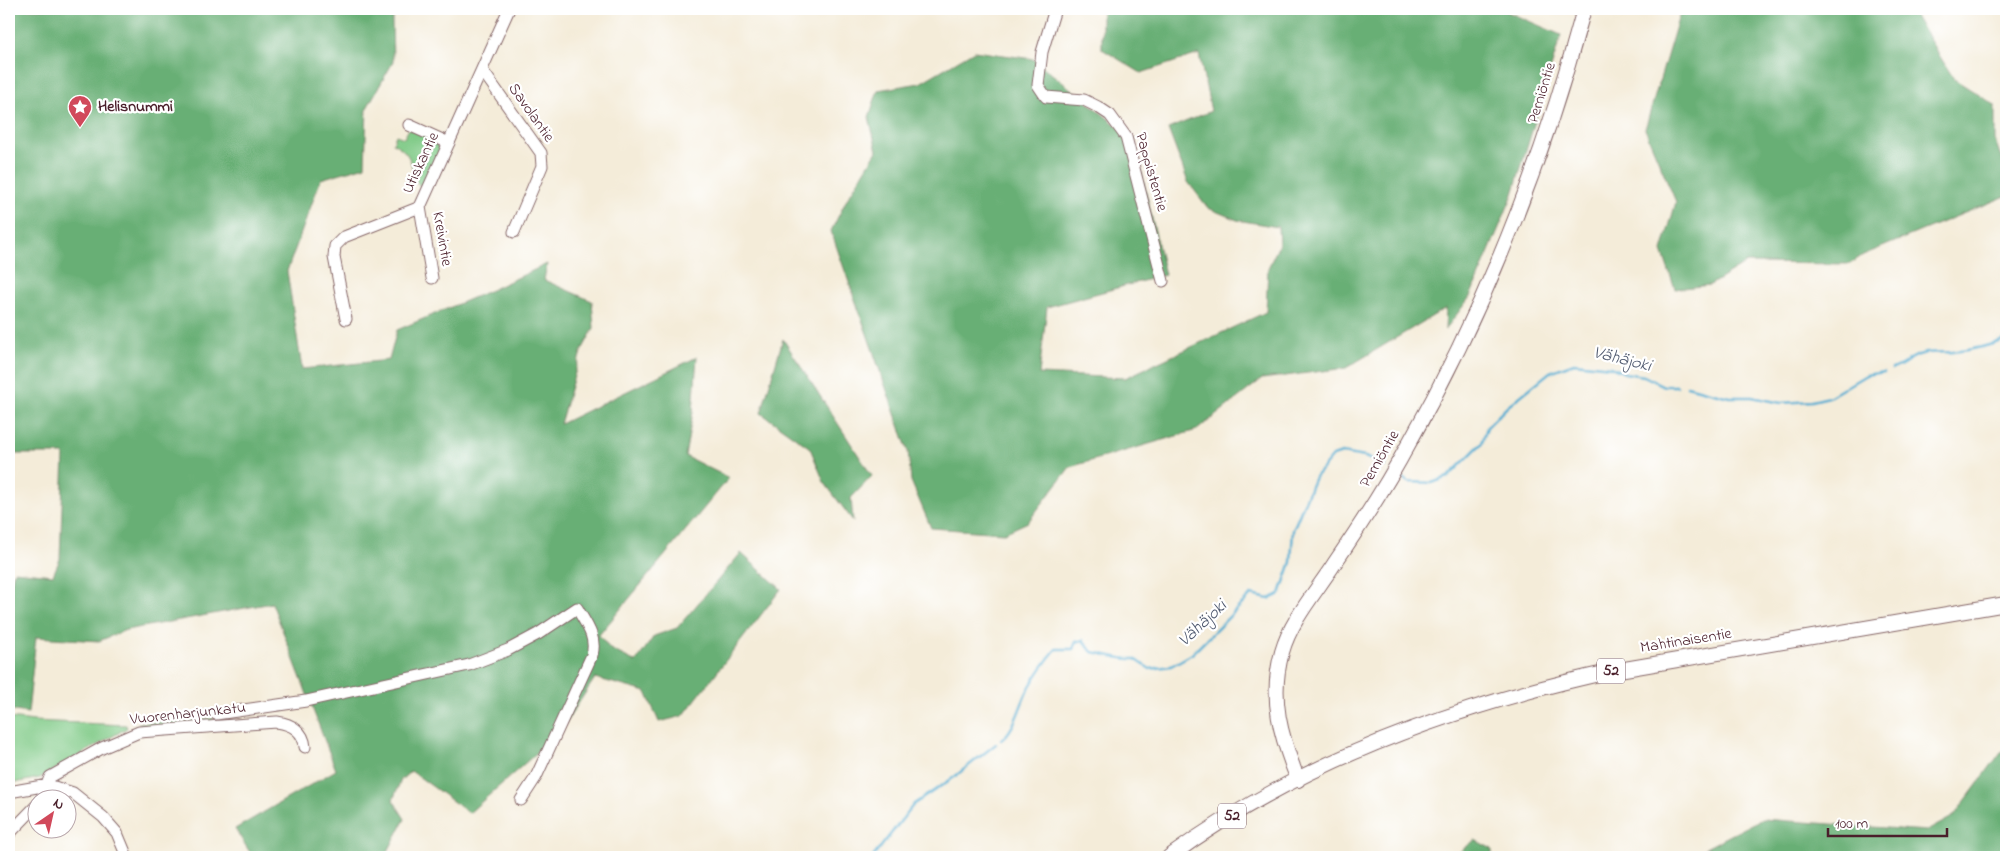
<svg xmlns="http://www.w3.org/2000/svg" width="2015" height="866" font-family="'Indie Flower',sans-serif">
<rect width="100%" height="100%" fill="#fff"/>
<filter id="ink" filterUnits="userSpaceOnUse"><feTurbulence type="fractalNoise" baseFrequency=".02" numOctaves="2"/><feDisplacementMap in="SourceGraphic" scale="10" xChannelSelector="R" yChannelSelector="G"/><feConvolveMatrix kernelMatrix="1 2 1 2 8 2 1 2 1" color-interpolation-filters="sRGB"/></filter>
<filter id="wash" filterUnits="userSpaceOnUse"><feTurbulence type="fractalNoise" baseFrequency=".0096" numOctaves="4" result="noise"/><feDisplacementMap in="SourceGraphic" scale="20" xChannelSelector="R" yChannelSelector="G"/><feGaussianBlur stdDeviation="1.12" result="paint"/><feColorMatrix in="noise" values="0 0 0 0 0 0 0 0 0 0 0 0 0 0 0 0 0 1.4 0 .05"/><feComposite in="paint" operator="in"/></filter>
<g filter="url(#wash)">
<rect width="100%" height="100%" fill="#f4ecd9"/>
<path fill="#81cb88" stroke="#66755a" d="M409,129l20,8 -1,3 11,7 -6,-5 2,-2 10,6 -21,43c-20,-14 -2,-30 -31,-46l3,-8 8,3z
M9,718l25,3 92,4 1,3 -87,50 -31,6z
M215,718l-5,5 -70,5 -1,-5z"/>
<path fill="#68af74" stroke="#596750" d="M9,9h389l-6,12 1,41 -26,46 -2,58 -44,13 -34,92 15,98 87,-9 8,-30 94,-40 56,-26 -3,16 48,21 2,27 -13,24 -21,72 137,-67 -4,55 -8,44 44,22 -130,157 11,14 26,13 18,-26 23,-8 64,-75 40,36 -98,127 -24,6 -13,-30 -51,-14 -36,55 -90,80 -58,-42 -10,9 -8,20 12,19 -20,38h-132l-18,-28 101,-59 -64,-167 -146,27 -27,11 -63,-4 -8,76 -19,-3v-115l5,-24 39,4 7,-16 4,-105h-55z
M1102,9h399l60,26 -48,159 -43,103 -25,33 1,-22 -100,60 -84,11 -65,51 -127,37 -42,55 -24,11 -73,-5 -20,-47 -3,-30 -77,-220 16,-32 30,-48 -8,-34 9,-27 42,-7 54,-32 59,8 101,80 31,136 -118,32 -8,67 86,4 141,-66 2,-44 11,-23 -1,-18 -41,-7 -29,-12 -20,-26 -20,-53 43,-18 -12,-57 -58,19 -39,-24z
M1681,9h232l3,9 38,61 41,26v35l8,23 3,1v32l-143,59 -13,9 -104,-1 -36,22 -35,4 -13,-38 14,-49 -31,-73z
M783,339l89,137 -21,22 2,23 -29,-39 -14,-34 -49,-35z
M2006,750v107h-318l74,-38 165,12 27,-15 47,-64z
M1475,840l17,9v8h-39z"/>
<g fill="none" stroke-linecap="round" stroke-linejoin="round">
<path stroke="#55add2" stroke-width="2.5" d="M1892,369c14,-4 17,-12 30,-15 10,-3 21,-1 31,-2 18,-2 37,-6 53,-13
M1687,386l42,11h23l29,6 31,-2 17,-4 37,-22 18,-3
M1401,477l7,5 24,1 16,-6 34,-34 5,-16 20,-20 43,-35 24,-9 37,4 14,6 19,3 20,10h13
M1001,740c15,-11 19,-36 28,-52 8,-15 17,-27 27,-39h17l3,-7 7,-2 9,12c15,2 28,8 43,7l15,10 21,-3 21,-12 59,-59 18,4 11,-5 11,-32 2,-32 22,-53 18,-21 9,-3 23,4 20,9
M873,857l41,-53 39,-26 43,-34"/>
</g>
</g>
<g filter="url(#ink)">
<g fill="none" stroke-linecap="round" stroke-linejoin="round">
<g stroke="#866768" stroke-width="13">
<path id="minor" d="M1055,9l-13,43 -4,33 8,12 38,3 14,7 12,8 16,22 37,144
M482,70l59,83 1,13 -28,66
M409,125l40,18
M420,207l12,71
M346,319l-12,-62 1,-11 9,-9 76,-30 89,-198
M216,714l90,-13 163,-36 39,-15 30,-16 39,-26c9,16 20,29 15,47l-56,122 -15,23
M9,792l39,-7 25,8 30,24 14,16 10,24
M42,798l8,-21 52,-29 37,-16 138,-10c14,2 27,9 28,25
M9,834l29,-30"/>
</g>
<g stroke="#866768" stroke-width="16">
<path id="major" d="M1298,780c-17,-43 -29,-82 -16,-128 9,-32 34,-60 52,-88 26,-38 52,-78 74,-119 78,-138 135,-284 176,-436
M1169,857c130,-95 287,-152 444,-186l393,-67"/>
</g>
<use href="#minor" stroke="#fff" stroke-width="11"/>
<use href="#major" stroke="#fff" stroke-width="14"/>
</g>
</g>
<defs>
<g id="sight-pin" transform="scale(1.25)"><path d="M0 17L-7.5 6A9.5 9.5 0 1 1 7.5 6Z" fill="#d1495b" stroke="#fff"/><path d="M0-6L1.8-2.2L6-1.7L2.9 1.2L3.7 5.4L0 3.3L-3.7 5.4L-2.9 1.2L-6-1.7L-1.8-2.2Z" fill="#fff"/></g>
</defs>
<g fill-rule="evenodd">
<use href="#sight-pin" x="80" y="107"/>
</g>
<g text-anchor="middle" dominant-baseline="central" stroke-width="4.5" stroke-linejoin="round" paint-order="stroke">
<g fill="#fff" stroke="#80626b" stroke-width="1">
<rect x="1597" y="658.5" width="28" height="25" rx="4"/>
<rect x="1218" y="803.5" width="28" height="25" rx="4"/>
</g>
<g font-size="15" font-weight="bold" fill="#4a1f2b">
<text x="1611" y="671">52</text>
<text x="1232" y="816">52</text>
</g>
<g font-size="16" fill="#4a1f2b" stroke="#fff">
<text transform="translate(1542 93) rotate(-73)">Perniöntie</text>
<text transform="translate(531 113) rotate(55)">Savolantie</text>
<text transform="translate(421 163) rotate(-65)">Utiskantie</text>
<text transform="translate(1151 172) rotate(74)">Pappistentie</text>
<text transform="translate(442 239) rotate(80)">Kreivintie</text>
<text transform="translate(1380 459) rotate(-60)">Perniöntie</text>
<text transform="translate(1686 641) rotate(-9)">Mahtinaisentie</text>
<text transform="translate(188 714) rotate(-6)">Vuorenharjunkatu</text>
</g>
<g font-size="16" font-weight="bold" fill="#4a1f2b" stroke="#fff" text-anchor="start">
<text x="98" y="107">Helisnummi</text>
</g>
<g font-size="18" font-style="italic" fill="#4e586e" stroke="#fff">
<text transform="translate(1622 360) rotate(14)">Vähäjoki</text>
<text transform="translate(1203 624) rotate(-43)">Vähäjoki</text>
</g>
</g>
<rect width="2015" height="866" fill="none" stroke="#fff" stroke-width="30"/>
<g transform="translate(52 814) rotate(34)"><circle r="24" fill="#ffffff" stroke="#b7a5aa"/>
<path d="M0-4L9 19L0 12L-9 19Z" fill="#d1495b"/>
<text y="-8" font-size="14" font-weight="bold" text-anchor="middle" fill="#4a1f2b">N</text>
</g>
<path d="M1828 828v8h119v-8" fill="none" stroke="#4a1f2b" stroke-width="2.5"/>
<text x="1835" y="828" font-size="15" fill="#4a1f2b" stroke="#ffffff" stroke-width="4" paint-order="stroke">100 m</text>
</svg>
